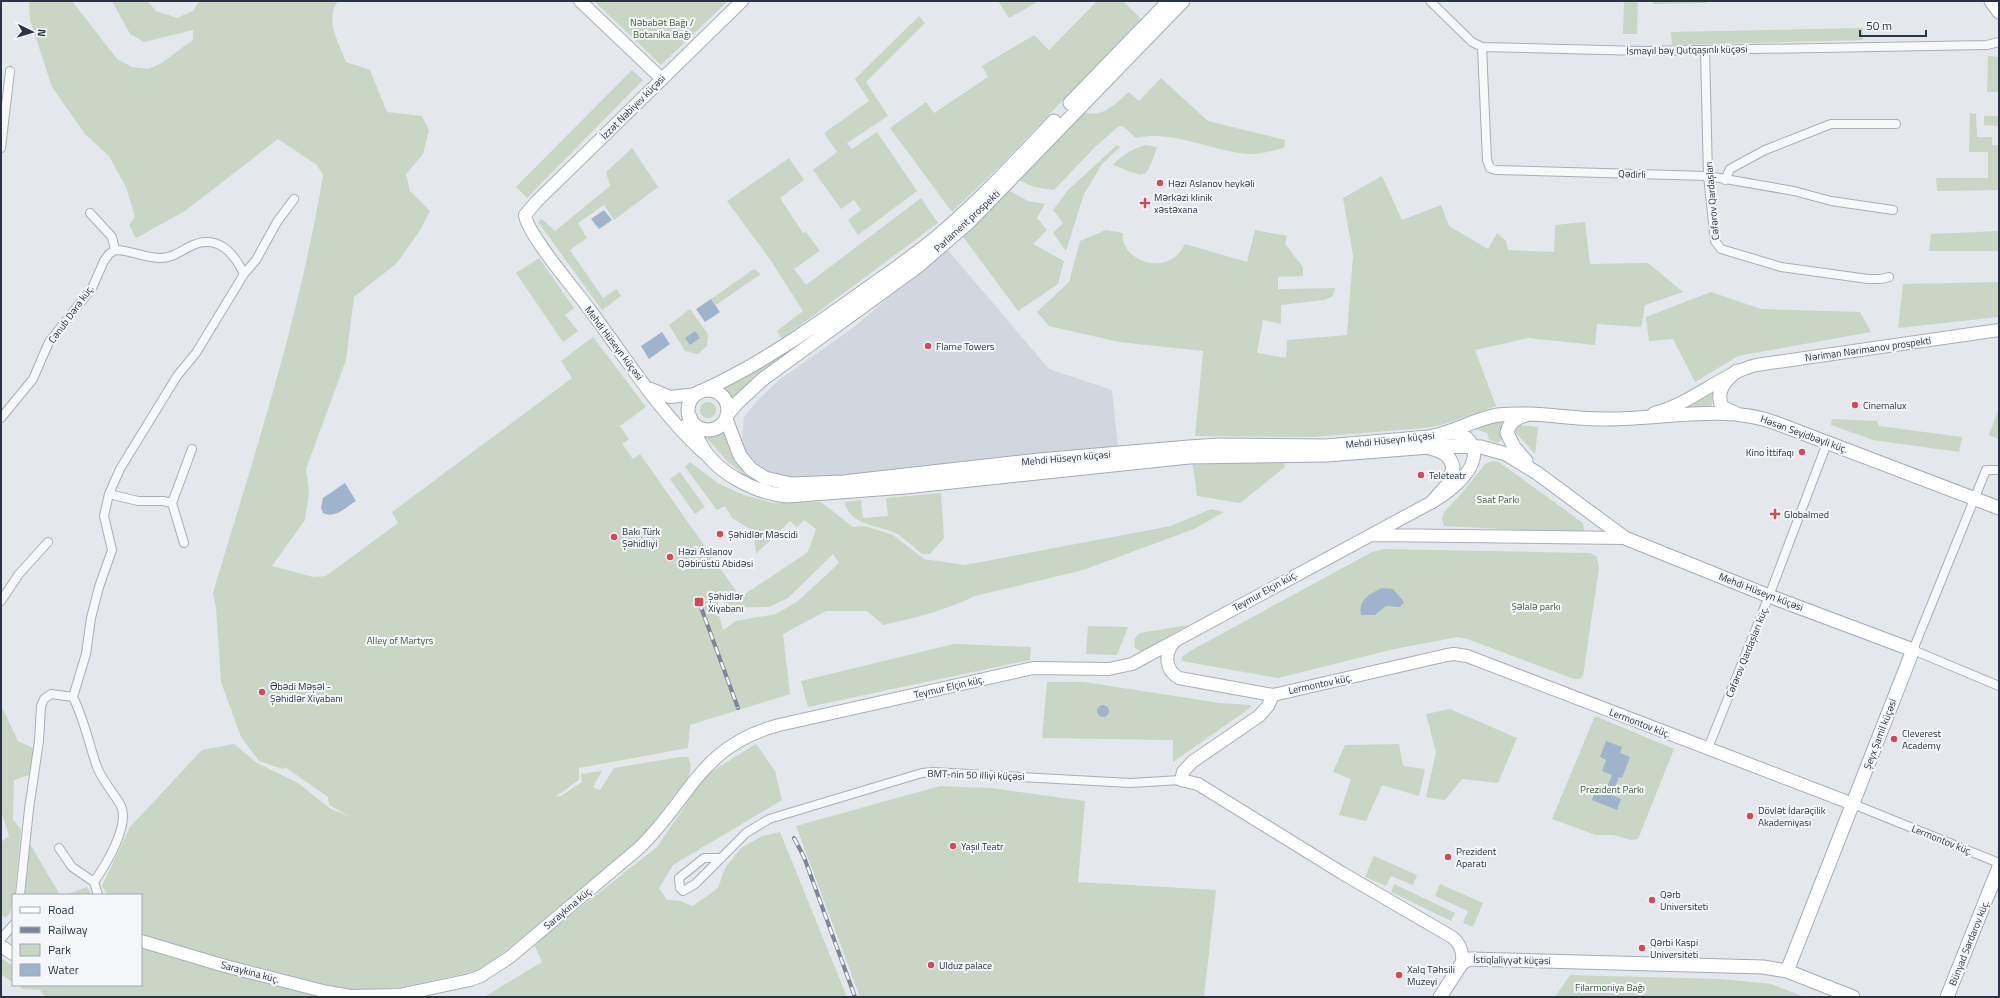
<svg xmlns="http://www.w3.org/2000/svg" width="2000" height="998" font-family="'Titillium Web',sans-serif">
<rect width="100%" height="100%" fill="#e4e7ec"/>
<path fill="#d2d6de" d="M946,248l103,121 63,21 6,58 -303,30 -31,-1 -27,-10 -10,-13 -5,-14 2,-23 13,-16 22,-21 75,-53z"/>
<path fill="#c9d6c5" d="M29,1h43l45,58 15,8 16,2 12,-5 33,-24v-10l-49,12 -14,-8 -18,-33h35l9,10 21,7 16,-7 6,-10h139c-14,18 1,43 8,61l24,8 17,42 35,4 7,14 -6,24 -17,20 4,17 20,20 -9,18 -24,34 -43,34 -8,63 -40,109 3,24 -4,27 -33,46 41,11 13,-1 72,-53 -6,-11 180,-134 -11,-17 32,-24 53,70 -26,19 9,13 -7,5 11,15 7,-5 99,141 -20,6 -2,7 6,22 13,-9 40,-7 22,-13 41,-38 -6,-9 -45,44 -19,9 -46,1 3,-8 16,-4 66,-44 8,-23 -12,-9 -7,7 -7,-6 -34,33 -3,-23 -21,-13 -7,-12 -8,4 -32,-43 5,-5 29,22 25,11 29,8 48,-1 32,25 12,-1 28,9 31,24 41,6 206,-39 40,-17 13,3 -30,17 -111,41 -108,26c-29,14 -60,22 -92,29l-16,-14h-41l-43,23 7,60 -100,31 -2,23 -109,20v12l-24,17 6,-1 21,-14 -1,-8 21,-3 -9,16 7,3 14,-22 66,-11h8l3,8 -2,11 -50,65 -136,112 -26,18 -79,17 -51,2 -206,-51v-44h-33l-6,-9 28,-59 72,-77 32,-6 23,19 41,20 33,26 20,8 -22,-12 -1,-8 -43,-30 -2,2 -24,-8 -18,-24 -20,-55 -5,-74 -3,-15c41,-138 87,-276 110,-418l-6,-10 -39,-26 -93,72 -49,27 -7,-13 6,-8 -9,-30 -17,-31 -24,-22 -33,-47 -22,-67z
M594,1h134l-67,64z
M998,1h41l-30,17z
M1097,1h26l18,18 -141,147 -48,46 -62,-84 36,-26 8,11 54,-36 -6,-11 52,-31 15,15z
M1624,1h14l-1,33h-14z
M1653,1h52l1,2 -53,1z
M919,16l6,7 -59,59 22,34 -41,27 5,6 25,-17 40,59 -59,44 -10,-15 13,-10 -7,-10 -13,9 -28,-39 24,-18 -13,-19 45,-32 -14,-22z
M1863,28v12l-191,5 -1,-13z
M1988,56l11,1v35h-12z
M632,70l11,10 -116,118 -11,-11z
M1161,78l47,43 77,19 -1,8c-11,2 -23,7 -34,6 -37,-2 -77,-25 -114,-16l-12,-11 -5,-1 -23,20 -42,44c-15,-2 -25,-3 -37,-12l66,-66c19,7 32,-8 46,-20l10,9z
M1970,113l6,1 1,23h15v8h7v45l-62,1 -1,-13h52v-26h-19z
M1984,116h15v10l-15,-1z
M1117,145l3,2 -18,17 -18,30 -18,57 -13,-18 10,-10 -10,-13 15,-20z
M1146,145l11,2c-12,35 -9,31 -44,18 10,-11 19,-16 33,-20z
M632,148l26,39 -44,33 -10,-15 -26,18 9,15 -17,12 33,48 14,-9 4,7 -19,14 -64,-88 4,-3 13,12 55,-45 -4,-14z
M789,158l15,22 -24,18 23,35 3,-1 14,19 -26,18 12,16 115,-87 17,25 -156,116 -5,-8 26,-20 -34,-53 -42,-57z
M1382,176l20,44 39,-15 8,21 39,23 9,-16 9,8 2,9 46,2 1,-27 30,-3 5,42 58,-1 35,29 -38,13 -4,22 -44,-3 -2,21 -67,-7 -53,12 21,56 -55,19 -16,3 -111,9 -119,-1 8,-85 -84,-9 -70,-16 -12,-14 32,-30 11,-41 26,-11 17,3c-5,25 44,48 62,11l62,18 8,-32 32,6 -2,8 18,23v9l-25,1v12l57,-1 -2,8 -9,4 -43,5v19l-18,-4 -6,33 29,5 1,-18 60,-5 6,-80 -10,-57z
M1008,190l20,11 17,3 -8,14 10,12 -14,14 31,17 -6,23 -40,27 -57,-77z
M1999,231v20h-70l2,-17z
M539,258l35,50 -9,7 13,16 -15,11 -47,-69z
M754,269l7,5 -45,31 -5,-6z
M1999,282v35l-101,11 5,-44z
M1711,292l50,17 99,3 11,20 -133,24 -43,26 -22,-43 -24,2 -3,-24z
M690,309l18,25 -1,12 -9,8 -13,-3 -16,-26z
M782,356l-50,48 -2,-6 -8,-8z
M1712,390v18l-33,1z
M700 410a8 8 0 1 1 16 0a8 8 0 1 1-16 0Z
M1999,408v31l-10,-4z
M1508,418l-5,20 -5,5 -9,-3 -2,-7 -14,-5z
M1832,419l45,2 2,5 83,11 -3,15 -86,-12 -42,-15z
M1519,425l19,2 -3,27 -19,-21v-5z
M724,428c3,22 10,34 25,50l-20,-15 -27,-30h12z
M1283,460l2,7 -45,36 -43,-7 -4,-31z
M1493,461l6,1 84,61 1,7 -5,3 -135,-7 -2,-7 2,-7 18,-19 23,-29z
M680,472l25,35 -10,7 -25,-35z
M941,493l3,45 -14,16h-8c-8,-6 -16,-15 -25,-20 -17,-9 -48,-8 -52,-32l16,-2 2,18 25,-2 -2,-18z
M1384,549l206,4 7,4 2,11 -16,108 -4,3h-5l-107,-40 -9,-2 -64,12 -116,29 -96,-17v-4l8,-6 182,-99z
M1188,625l-44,25 -4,1 -6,-4 1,-9 5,-5z
M1088,626l40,1 -11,28 -31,-1z
M954,644l77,3 -1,13 -222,47 -7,-26z
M1047,682h37l136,21 31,2 -1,3 -77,54v-22l-131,-2z
M1,705l17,36 17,8 -6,26 -15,5 -1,40 8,9 -6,64 -2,2 -3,18 -5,5 -4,-4v-72l8,-6 -8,-25z
M1450,709l67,29 -19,45 -36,-4 -17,21 -19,-3 10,-44 -10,-39z
M1595,716l79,33 -36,90 -7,1 -18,-5h-17l-44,-16z
M756,744l19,27 7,29 -109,65 -14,23 8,12 13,1 13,5 25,-18 7,-20 16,-20 21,-12 18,-4 67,165h-363l58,-35 -8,-18 123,-97 49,-72z
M1399,744l4,22 22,3 -6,27 -37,-11 -16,36 -27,-6 12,-36 -18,-7 12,-27z
M940,786l51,2 94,13 -7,81 138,8 -12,107h-344l-64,-171z
M30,844l30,51h-36z
M1374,856l43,19 -4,10 -22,-9 -5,10 -21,-9z
M1394,884l61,29 -4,8 -60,-29z
M1440,884l43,19 -10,24 -10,-4 5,-12 -33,-15z
M87,887l5,8h-27z
M141,948l138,38 50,11h-284l-5,-7 -17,-1 -7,-4h125z
M1,958l12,8v17l-12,-9z
M1570,975l151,4 50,5 34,13h-250z"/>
<path fill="#9fb4cc" d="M604,210l8,10 -13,9 -8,-10z
M711,299l9,13 -15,10 -9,-13z
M695,331l5,7 -10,7 -5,-7z
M662,332l8,12 -21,15 -8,-13z
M345,483l11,18c-10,6 -21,18 -33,12l-2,-5 2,-10z
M1382,588l11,1 11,13 -4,5 -14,-1 -11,9h-14c-3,-16 9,-21 21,-27z
M1097 711a6 6 0 1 1 12 0a6 6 0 1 1-12 0Z
M1606,741l16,6 -2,6 10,4 -8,21 -3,-1 -7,18 9,4 -4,11 -25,-10 4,-11 9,3 7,-17 -10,-4 4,-11 -6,-3z"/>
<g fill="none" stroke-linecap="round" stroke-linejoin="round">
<g stroke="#a9aeb7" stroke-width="10">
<path id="street" d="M1430,1l42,41 10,5 161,4 344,-6 12,-3
M1482,47l5,113 3,8 6,2 212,6 86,15 37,10 62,9
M1705,50l3,126 7,65 6,8 60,18 87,12h13l8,-2
M1,148l9,-77
M1725,180l5,-11 35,-19 66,-26h65
M90,213l22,24 3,13
M115,250c16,0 30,8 45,8 12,0 19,-6 29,-11 27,-14 44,4 55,27
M1,418l32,-39 16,-37 43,-54 12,-27 5,-7 6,-4
M1999,470h-13l-73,180 86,36
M109,494l29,7h25l9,2 20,-54
M172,503l12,40
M1,601l18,-27 29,-32
M1708,748l61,-152 58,-153
M1853,804l146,59
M59,848l13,19 22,15
M721,858h-17l-25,20 1,10 3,3 12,-7 51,-51 23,-14 153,-46 11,-1 197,11 51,-3
M20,895l9,-86 10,-68 2,-35 3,-7 7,-5 22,3
M98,895l-4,-13c11,-16 36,-56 27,-76 -7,-13 -18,-24 -24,-39 -8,-23 -13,-48 -24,-70l13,-43 5,-36 8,-31 13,-37 -8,-34 5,-22 11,-25 57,-93 19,-23 48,-79 12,-14 21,-38 17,-23
M1,939l12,-14"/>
</g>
<g stroke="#a9aeb7" stroke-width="14">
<path id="secondary" d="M580,1l82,78
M651,389l19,8 27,-3
M1654,413c37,-9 65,-38 102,-48l243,-35
M686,425l18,4
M703,452c-44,-40 -77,-94 -113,-142 -13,-18 -63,-76 -65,-95l12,-14 205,-200
M1372,535l253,3
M1174,642c-10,12 -9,28 5,36l94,17 174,-40 7,-1 13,2 386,148
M1273,695l-5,11 -9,10 -67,46 -9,10 -2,8 17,4 8,5 136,84 110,64c9,7 11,15 10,26
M141,941l84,25 102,26 23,4 49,-1 71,-15 11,-4 29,-19 128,-108c52,-49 61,-103 141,-124l254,-57 76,1 23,-5 300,-162c18,-10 54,-37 38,-61 -6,-8 -17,-8 -26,-7
M1,946l12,8"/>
</g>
<g stroke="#a3abb8" stroke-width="15">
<path id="primary" d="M1991,1l8,11
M1070,103l99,-102
M688 410a20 20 0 1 1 40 0a20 20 0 1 1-40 0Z
M700,392c60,-27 112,-64 165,-102 27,-19 55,-38 80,-60 39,-34 74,-72 109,-109
M1737,414l-15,-7c-7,-16 3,-27 15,-36
M727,415l10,-12 26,-24 154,-112 52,-45 214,-221
M1526,415c-10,3 -17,7 -19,18l7,14 12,14
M690,417c3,8 5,18 10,26 15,30 56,50 87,53l118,-9 284,-30 137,-2 117,-9 38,1 25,7 31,19 88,65 144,58 144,54 -126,321
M726,419l14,37 11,13 14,9 26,6 52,-2 196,-22 150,-13 30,-2 107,1 103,-9c24,-4 45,-18 69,-22 35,-4 71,4 106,4 57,1 118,-16 172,4l223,85
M1430,448c11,3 21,7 23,20l-4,15 -17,19
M1440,997l22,-34 8,-4 293,8 24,4 66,26
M1947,997l52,-130"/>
</g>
<use href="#street" stroke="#f7f8fa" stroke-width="8"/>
<use href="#secondary" stroke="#fff" stroke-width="12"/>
<use href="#primary" stroke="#fff" stroke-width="13"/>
<g stroke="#7d8696" stroke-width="4">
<path id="rail" d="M699,602l39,106
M794,838l10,19 51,140"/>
</g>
<use href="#rail" stroke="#f4f6f9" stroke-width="2.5" stroke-dasharray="8" stroke-linecap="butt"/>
</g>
<g fill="#d1495b" stroke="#f4f6f9" stroke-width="1.5">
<circle cx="1160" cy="183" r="4"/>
<path d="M1143 197h4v4h4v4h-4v4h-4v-4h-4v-4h4z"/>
<circle cx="928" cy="346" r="4"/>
<circle cx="1855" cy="405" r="4"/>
<circle cx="1802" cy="452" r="4"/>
<circle cx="1421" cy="475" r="4"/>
<path d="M1773 508h4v4h4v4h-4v4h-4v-4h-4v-4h4z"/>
<circle cx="720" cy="534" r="4"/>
<circle cx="614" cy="537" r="4"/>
<circle cx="670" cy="557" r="4"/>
<rect x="694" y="597" width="10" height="10" rx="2"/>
<circle cx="262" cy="692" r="4"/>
<circle cx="1894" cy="739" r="4"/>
<circle cx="1750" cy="816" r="4"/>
<circle cx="953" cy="846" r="4"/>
<circle cx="1448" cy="857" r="4"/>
<circle cx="1652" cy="900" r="4"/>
<circle cx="1642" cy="948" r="4"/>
<circle cx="931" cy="965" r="4"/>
<circle cx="1399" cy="975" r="4"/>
</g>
<g text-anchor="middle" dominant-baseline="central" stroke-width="4" stroke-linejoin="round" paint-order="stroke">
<g font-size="10" fill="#3f6138" stroke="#f4f6f9">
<text x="662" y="22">Nəbabət Bağı /<tspan x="662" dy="12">Botanika Bağı</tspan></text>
<text x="1498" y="499">Saat Parkı</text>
<text x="1536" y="606">Şəlalə parkı</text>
<text x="400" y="640">Alley of Martyrs</text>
<text x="1612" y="789">Prezident Parkı</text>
<text x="1610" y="987">Filarmoniya Bağı</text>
</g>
<g font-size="10" fill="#2b3445" stroke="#f4f6f9">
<text transform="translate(1687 50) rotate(-1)">İsmayıl bəy Qutqaşınlı küçəsi</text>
<text transform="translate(633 107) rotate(-45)">İzzət Nəbiyev küçəsi</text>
<text transform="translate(1632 174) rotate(2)">Qədirli</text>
<text transform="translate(1712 201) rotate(-95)">Cəfərov Qardaşları</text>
<text transform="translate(967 221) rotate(-43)">Parlament prospekti</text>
<text transform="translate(71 314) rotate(-54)">Cənub Dərə küç.</text>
<text transform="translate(614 343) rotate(53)">Mehdi Hüseyn küçəsi</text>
<text transform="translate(1868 349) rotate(-8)">Nəriman Nərimanov prospekti</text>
<text transform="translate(1804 434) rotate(20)">Həsən Seyidbəyli küç.</text>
<text transform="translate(1390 440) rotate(-6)">Mehdi Hüseyn küçəsi</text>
<text transform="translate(1066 458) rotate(-5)">Mehdi Hüseyn küçəsi</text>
<text transform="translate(1265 591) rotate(-29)">Teymur Elçin küç.</text>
<text transform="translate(1761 592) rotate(21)">Mehdi Hüseyn küçəsi</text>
<text transform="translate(1747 652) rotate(-68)">Cəfərov Qardaşları küç.</text>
<text transform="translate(1320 684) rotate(-12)">Lermontov küç.</text>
<text transform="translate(949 687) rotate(-13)">Teymur Elçin küç.</text>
<text transform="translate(1640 723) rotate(21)">Lermontov küç.</text>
<text transform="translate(1880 734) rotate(-69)">Şeyx Şamil küçəsi</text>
<text transform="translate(976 775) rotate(2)">BMT-nin 50 illiyi küçəsi</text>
<text transform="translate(1942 840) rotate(22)">Lermontov küç.</text>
<text transform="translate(568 908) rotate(-40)">Saraykina küç.</text>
<text transform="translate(1969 943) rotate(-68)">Bünyad Sərdarov küç.</text>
<text transform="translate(1512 960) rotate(1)">İstiqlaliyyət küçəsi</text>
<text transform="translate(250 972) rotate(15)">Saraykina küç.</text>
</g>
<g font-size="10" fill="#2b3445" stroke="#f4f6f9" text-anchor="start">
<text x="1168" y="183">Həzi Aslanov heykəli</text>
<text x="1154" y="197">Mərkəzi klinik<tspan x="1154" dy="12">xəstəxana</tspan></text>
<text x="936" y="346">Flame Towers</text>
<text x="1863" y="405">Cinemalux</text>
<text x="1794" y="452" text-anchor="end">Kino İttifaqı</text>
<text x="1429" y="475">Teleteatr</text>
<text x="1784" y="514">Globalmed</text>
<text x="622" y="531">Bakı Türk<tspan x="622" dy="12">Şəhidliyi</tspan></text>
<text x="728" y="534">Şəhidlər Məscidi</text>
<text x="678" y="551">Həzi Aslanov<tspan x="678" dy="12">Qəbirüstü Abidəsi</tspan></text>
<text x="708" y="596">Şəhidlər<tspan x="708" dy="12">Xiyabanı</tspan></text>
<text x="270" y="686">Əbədi Məşəl -<tspan x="270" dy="12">Şəhidlər Xiyabanı</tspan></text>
<text x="1902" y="733">Cleverest<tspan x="1902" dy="12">Academy</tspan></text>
<text x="1758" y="810">Dövlət İdarəçilik<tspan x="1758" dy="12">Akademiyası</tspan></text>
<text x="961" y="846">Yaşıl Teatr</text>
<text x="1456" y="851">Prezident<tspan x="1456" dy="12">Aparatı</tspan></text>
<text x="1660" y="894">Qərb<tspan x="1660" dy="12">Universiteti</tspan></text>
<text x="1650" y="942">Qərbi Kaspi<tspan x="1650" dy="12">Universiteti</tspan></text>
<text x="939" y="965">Ulduz palace</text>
<text x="1407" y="969">Xalq Təhsili<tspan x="1407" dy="12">Muzeyi</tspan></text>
</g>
</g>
<rect width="2000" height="998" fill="none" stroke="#2b3445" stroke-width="4"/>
<rect x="12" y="894" width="130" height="92" fill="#f4f6f9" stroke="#a4a8b1"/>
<rect x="20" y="907" width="20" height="6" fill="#ffffff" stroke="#a4a8b1"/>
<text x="48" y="914" font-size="12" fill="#2b3445">Road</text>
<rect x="20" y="927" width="20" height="6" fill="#7d8696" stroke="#a4a8b1"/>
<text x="48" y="934" font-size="12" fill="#2b3445">Railway</text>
<rect x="20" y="944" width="20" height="12" fill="#c9d6c5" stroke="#a4a8b1"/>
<text x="48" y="954" font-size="12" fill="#2b3445">Park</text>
<rect x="20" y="964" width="20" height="12" fill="#9fb4cc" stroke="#a4a8b1"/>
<text x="48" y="974" font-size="12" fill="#2b3445">Water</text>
<g transform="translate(32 32) rotate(95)" stroke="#f4f6f9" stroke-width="3" paint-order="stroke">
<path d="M0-3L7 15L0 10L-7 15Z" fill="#2b3445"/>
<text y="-6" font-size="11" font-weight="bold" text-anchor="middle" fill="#2b3445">N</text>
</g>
<path d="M1860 30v6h66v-6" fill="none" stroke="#2b3445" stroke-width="2"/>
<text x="1866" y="30" font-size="12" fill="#2b3445" stroke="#f4f6f9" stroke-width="3" paint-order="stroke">50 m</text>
</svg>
